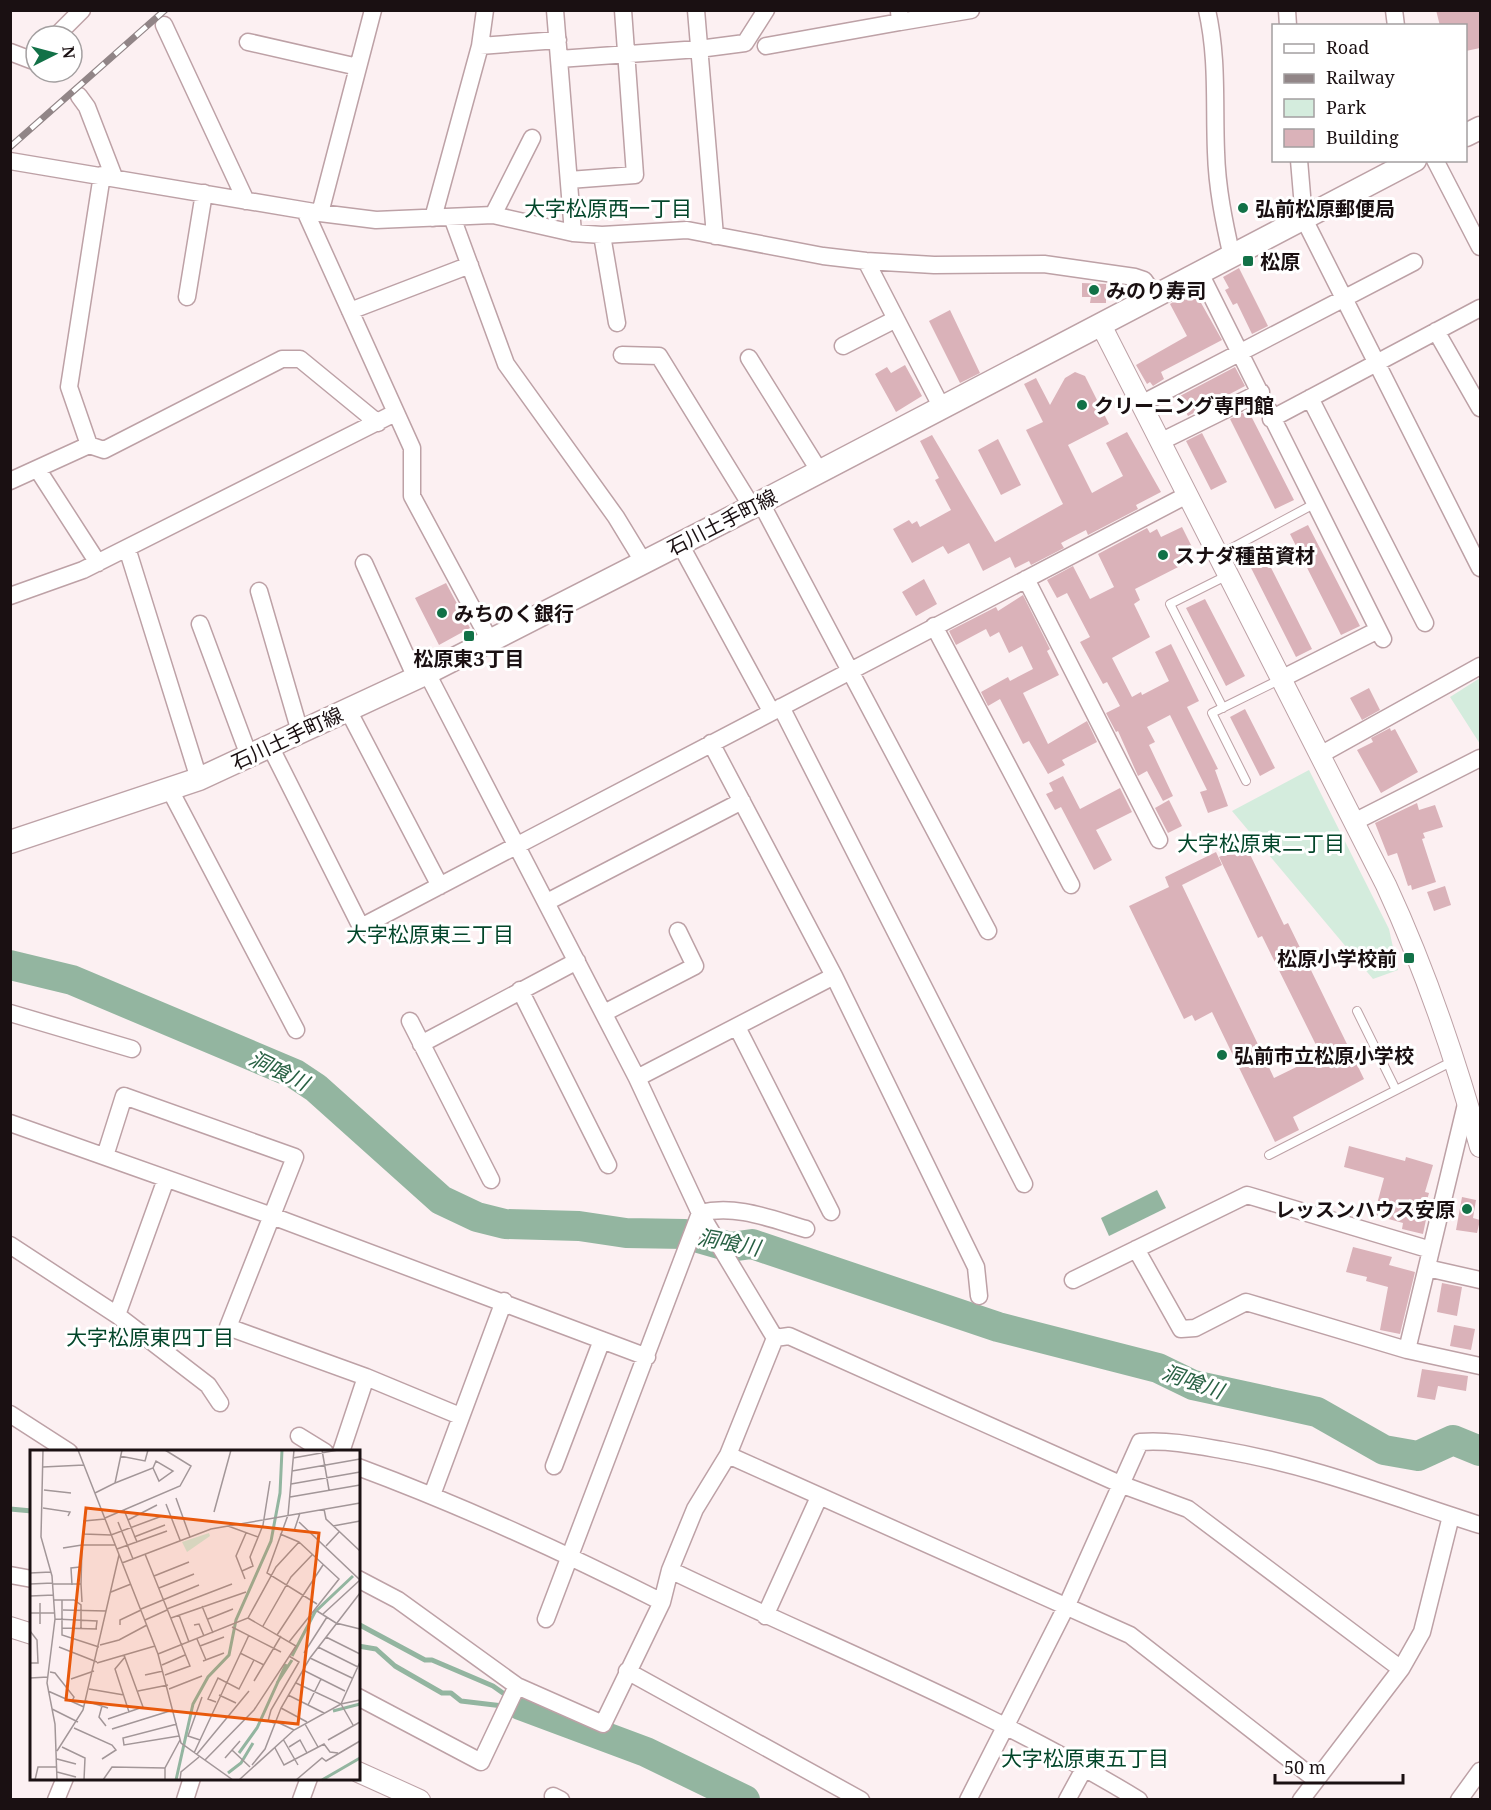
<svg xmlns="http://www.w3.org/2000/svg" width="1491" height="1810" font-family="'Noto Serif','Noto Sans JP',serif">
<rect width="100%" height="100%" fill="#fcf0f2"/>
<path fill="#d4ecdd" d="M1480,678v66l-30,-47z
M1309,770l80,159 9,41 -25,9 -141,-168z"/>
<path fill="#93b5a0" d="M1157,1190l9,18 -57,28 -8,-18z"/>
<g fill="none" stroke-linecap="round" stroke-linejoin="round">
<path stroke="#93b5a0" stroke-width="5" d="M10,1509l22,2
M358,1624l67,36h7l61,26 27,19
M358,1646l18,3 19,17 47,27h9l10,8 42,5"/>
<path stroke="#93b5a0" stroke-width="30" d="M10,965l62,15 223,94 21,14 125,112 36,17 28,7 74,2 47,7 59,1 45,13 22,-3 246,83 160,41 35,17 124,27 67,38 34,6 35,-16 27,11
M520,1705l126,47 99,48"/>
</g>
<path fill="#dab2b9" d="M1436,10h44v38l-14,3v-25h-26z
M1239,268l29,58 -16,8 -15,-31 -4,2 -8,-15 4,-2 -6,-11z
M1082,283l24,1v19h-16l1,-6h-9z
M1196,294l26,46 -61,32 3,7 -11,7 -3,-4 -3,2 -11,-19 51,-29 -17,-32 13,-8 2,4z
M950,310l30,63 -20,10 -31,-62z
M905,365l17,31 -26,16 -21,-38 12,-7 4,6z
M1235,367l10,19 -57,30 -10,-19z
M1075,372l10,4 24,48 -41,21 24,48 31,-17 -17,-33 21,-11 34,60 -25,13 2,4 -50,26 -2,-5 -25,13 3,5 -33,17 -2,-4 -14,7 -5,-11 -27,14 -14,-28 -21,11 -5,-8 -31,17 -19,-34 16,-9 3,4 5,-3 3,6 31,-17 -16,-30 4,-2 -19,-37 12,-6 63,107 68,-38 -37,-74 17,-8 -19,-38 12,-6 14,27 15,-27z
M1248,410l46,90 -19,9 -45,-90z
M1202,433l25,49 -16,8 -25,-49z
M998,439l23,46 -20,10 -23,-45z
M1308,525l52,101 -19,9 -51,-101z
M1182,527l10,20 -7,4 5,10 -55,28 5,11 -6,4 16,33 -38,21 20,39 9,-5 1,3 27,-14 -14,-29 16,-8 28,57 -12,6 31,62 -3,1 13,36 -20,7 -8,-21 7,-2 -37,-75 -23,12 8,15 -6,3 24,51 -10,5 -16,-30 -9,5 -20,-45 -2,1 -10,-19 14,-7 -13,-24 -4,2 -23,-42 10,-5 -23,-44 -10,5 -10,-18 26,-14 17,33 24,-12 -16,-33 49,-26 3,5 7,-4 4,8z
M1261,548l51,101 -16,8 -51,-101z
M924,579l13,25 -21,12 -14,-24z
M446,583l24,45 -31,17 -24,-47z
M1023,595l27,54 -3,2 12,24 -36,18 25,51 39,-23 10,21 -35,18 3,5 -17,9 -19,-33 -6,3 -23,-45 -12,7 -7,-14 27,-15 2,4 23,-12 -11,-23 -13,7 -10,-21 -9,5 -4,-8 -30,16 -7,-14 47,-24 2,4z
M1205,599l40,77 -19,10 -40,-78z
M1369,688l11,22 -18,10 -12,-22z
M1245,709l30,59 -15,8 -30,-59z
M1390,728l1,3 4,-2 23,43 -37,21 -24,-43 16,-8 -2,-4z
M1063,776l17,33 40,-21 12,24 -36,18 16,30 -18,10 -33,-63 -6,3 -9,-16 7,-3 -4,-8z
M1169,800l13,26 -14,7 -13,-25z
M1417,803l2,7 16,-5 8,22 -20,6 2,5 -3,1 14,43 -24,8 -1,-5 -3,1 -11,-33 -9,3 -13,-33z
M1245,844l39,81 4,-2 76,156 -71,38 6,13 -24,12 -63,-130 -17,9 -3,-6 -8,4 -55,-113 40,-19 -4,-10 51,-25 6,13 -40,20 92,193 47,-23 -59,-119 -4,2 -39,-81z
M1445,886l6,19 -17,6 -7,-19z
M1349,1146l56,15 1,-4 27,8 -8,27 4,1 -3,11 3,1 -6,29 -21,-5 1,-6 -29,-8 10,-37 -40,-11z
M1462,1197l14,3 -3,18 7,2 -3,13 -21,-3z
M1353,1247l39,10 -3,8 26,7 -15,62 -20,-4 8,-43 -22,-6 1,-4 -21,-5z
M1442,1283l20,4 -5,29 -20,-4z
M1454,1325l21,4 -4,21 -21,-4z
M1422,1369l46,7 -2,15 -28,-5 -3,14 -18,-3z"/>
<g fill="none" stroke-linecap="round" stroke-linejoin="round">
<g stroke="#bda1a6" stroke-width="10">
<path id="service" d="M1219,555l95,-51
M1223,708l-53,-104 58,-29
M1246,781l-34,-68 69,-34
M1357,1011l39,79
M1269,1155l184,-94"/>
</g>
<g stroke="#bda1a6" stroke-width="19">
<path id="minor" d="M555,10l18,223
M696,10l19,226
M1207,10c11,48 7,94 9,142 1,36 8,70 16,105
M1287,10l1,16
M1394,10l2,16
M899,11l1,11 71,-12
M164,25l82,176
M56,36l26,-26
M248,42l110,25
M480,46l78,-6
M766,46l134,-24
M10,52l21,8 5,-5
M559,59l140,-10 46,-6 21,-33
M79,96l8,11 27,70
M1299,160l5,59 176,349
M1435,160l45,87
M10,161l310,52 56,7 117,-5 80,18 29,2 85,-5 136,26 43,5 68,4 110,-1 91,13 9,3 12,17
M569,180l66,-5 -12,-165
M305,211l107,237v48l78,145
M320,213l53,-203
M493,215l39,-77
M452,217l54,147 110,153 28,46
M433,218l47,-172 5,-36
M602,235l15,88
M866,261l76,147
M1200,273l183,366
M187,297l17,-104
M350,311l120,-46
M1436,331l44,77
M843,346l53,-27
M622,355l37,1 93,151
M749,358l71,114
M1310,398l115,225
M1141,404l273,-142
M1271,419l209,-111
M1160,442l101,-50
M89,445l-20,-58 33,-212
M38,470l60,93
M10,481l79,-36 15,5 178,-91h18l78,64
M761,503l227,428
M680,544l91,167
M127,548l72,231
M364,563l52,115
M1026,579l133,261
M259,591l41,141
M10,596l73,-26 312,-157
M200,624l49,132
M934,626l137,259
M427,673l210,405 63,135 75,125
M1281,679l97,-49
M781,707l243,477
M348,710l92,176
M711,743l123,233 142,291 3,29
M270,746l91,181 826,-432
M1320,755l160,-89
M170,790l126,240
M1354,822l126,-64
M547,902l195,-101
M520,990l88,175
M10,1013l122,36
M604,1013l91,-47 -17,-35
M410,1021l81,159
M737,1027l94,185
M421,1044l156,-83
M637,1078l197,-102
M10,1123l262,93 375,141
M105,1156l19,-60 171,61 -67,170 138,50 94,39
M700,1213c36,-9 71,6 106,16
M10,1245l107,70 91,70 12,18
M1136,1249l45,80 14,-1 51,-26 161,48 73,16
M1427,1268l53,12
M1073,1280l174,-85 184,55
M117,1315l49,-136
M775,1338l14,-2 331,148 68,25 213,160 -100,131
M1407,1350l60,-250
M10,1414l59,38
M299,1436l26,16
M341,1452l25,-75
M728,1455l402,180 186,145
M554,1466l48,-126
M358,1467c105,39 205,85 304,135
M432,1495l72,-194
M670,1570c156,75 320,139 469,230
M10,1575l22,4
M358,1579l40,21 119,86 86,38 59,-122 8,-32 25,-61 33,-54 47,-117
M765,1616l54,-119
M546,1619l154,-406
M1401,1669l21,-37 29,-116
M627,1671l234,129
M358,1697l123,65 36,-76
M553,1796l8,4
M56,1800l9,-22
M185,1800l7,-22
M301,1800l8,-22
M968,1800l99,-195 73,-163c29,-2 54,3 82,8 89,15 173,48 258,75
M1067,1800l18,-33
M1459,1800l21,-29"/>
</g>
<g stroke="#bda1a6" stroke-width="22">
<path id="tertiary" d="M1101,325l285,560c40,86 69,172 94,262
M10,1627l22,7
M358,1772l62,28"/>
</g>
<g stroke="#bda1a6" stroke-width="25">
<path id="secondary" d="M1466,135l14,-7
M10,842l189,-63 228,-106 325,-166 663,-347"/>
</g>
<use href="#service" stroke="#fff" stroke-width="8"/>
<use href="#minor" stroke="#fff" stroke-width="16"/>
<use href="#tertiary" stroke="#fff" stroke-width="20"/>
<use href="#secondary" stroke="#fff" stroke-width="22"/>
<g stroke="#918587" stroke-width="7">
<path id="rail" d="M10,147l155,-137"/>
</g>
<use href="#rail" stroke="#fff" stroke-width="4.5" stroke-dasharray="14" stroke-linecap="butt"/>
</g>
<g fill="#127147" stroke="#fff" stroke-width="2">
<circle cx="1243" cy="208" r="6"/>
<rect x="1242" y="255" width="12" height="12" rx="3"/>
<circle cx="1094" cy="290" r="6"/>
<circle cx="1082" cy="405" r="6"/>
<circle cx="1163" cy="555" r="6"/>
<circle cx="442" cy="613" r="6"/>
<rect x="463" y="630" width="12" height="12" rx="3"/>
<rect x="1403" y="952" width="12" height="12" rx="3"/>
<circle cx="1222" cy="1055" r="6"/>
<circle cx="1467" cy="1209" r="6"/>
</g>
<g text-anchor="middle" dominant-baseline="central" stroke-width="6" stroke-linejoin="round" paint-order="stroke">
<g font-size="20" font-weight="bold" fill="#1a1012" stroke="#fff" text-anchor="start">
<text x="1255" y="208">弘前松原郵便局</text>
<text x="1260" y="261">松原</text>
<text x="1106" y="290">みのり寿司</text>
<text x="1094" y="405">クリーニング専門館</text>
<text x="1175" y="555">スナダ種苗資材</text>
<text x="454" y="613">みちのく銀行</text>
<text x="469" y="658" text-anchor="middle">松原東3丁目</text>
<text x="1397" y="958" text-anchor="end">松原小学校前</text>
<text x="1234" y="1055">弘前市立松原小学校</text>
<text x="1455" y="1209" text-anchor="end">レッスンハウス安原</text>
</g>
<g font-size="20" fill="#1a1012" stroke="#fff">
<text transform="translate(722 522) rotate(-27)">石川土手町線</text>
<text transform="translate(287 738) rotate(-25)">石川土手町線</text>
</g>
<g font-size="21" fill="#03462a" stroke="#fff">
<text x="608" y="208">大字松原西一丁目</text>
<text x="1261" y="843">大字松原東二丁目</text>
<text x="430" y="934">大字松原東三丁目</text>
<text x="150" y="1337">大字松原東四丁目</text>
<text x="1085" y="1758">大字松原東五丁目</text>
</g>
<g font-size="21" font-style="italic" fill="#296144" stroke="#fff">
<text transform="translate(279 1070) rotate(26)">洞喰川</text>
<text transform="translate(729 1242) rotate(11)">洞喰川</text>
<text transform="translate(1193 1381) rotate(19)">洞喰川</text>
</g>
</g>
<g transform="translate(30 1450)">
<rect width="330" height="330" fill="#fcf0f2"/>
<path d="M179,83l1,3 -23,16 -5,-10z" fill="#d4ecdd"/>
<path fill="none" stroke="#93b5a0" stroke-width="3" d="M262,206l23,-44 38,-36M247,233l15,-23M303,261l27,-7M209,303l18,-25 29,-64M198,323l13,-10 12,-20M146,330l17,-76 15,-27 21,-22 7,-35 35,-79 9,-48 2,-43M292,330l38,-22"/>
<path fill="none" stroke="#a29698" stroke-width="1.5" d="M13,0l-2,87 11,39 3,43 -8,64 8,41 2,56M48,0l80,204 23,89 52,37M264,0l-6,65 -21,58 50,31M292,0l7,40M90,6l25,5 3,-11M263,8l45,-8M13,17l41,-2M262,21l68,-12M85,33l38,-15 3,-7 17,10 -14,10 -6,-13M261,34l69,-12M14,40l27,3M65,43l20,-10 7,-33M260,47l70,-12M146,48l14,39M136,54l14,36M13,58l27,4 -2,4M294,59l2,10 34,32M94,60l13,32M184,62l17,-62M75,68l75,-32 11,-20 -26,-16M75,69l-21,2v13l27,1 51,-19M98,70l29,-15M88,72l15,37M269,72l61,58 -37,34M198,76l30,11M303,76l27,-5M264,81l6,-18M250,84l19,8M104,87l31,-12M296,96l13,-14M33,98l19,-3M87,99l50,-18M115,104l45,112 -25,9M92,113l89,-34 149,-26M212,121l11,-5 -3,-9 13,-32 7,-44M0,123l21,-1M124,126l35,-14M215,129l-9,-23 10,-23M0,134l23,-1M23,134h28l1,-39h33M51,134l1,18M42,135l-1,-17 9,-1M129,138l35,-14M81,142l20,-8M0,146l24,-1M24,150h20l7,5v24M32,150v35l37,12M10,153v21M172,156l11,27M111,159l58,-24M137,159l65,-25M33,160l43,1M287,161l19,12 24,6M0,163h24M149,165l10,27M141,168l75,-26M25,169l42,2 -1,8M178,169l25,-10M115,170l22,-10M90,175v-5l21,-10M164,175l5,-1 5,12M233,176l28,-49 21,-22M202,177l49,25M32,178l35,1M0,181l7,9 1,23h-8M247,185l46,-70M296,187l34,17M167,189l9,21M70,195l19,-5 28,-15M170,196l24,-9M29,197l38,15M288,197l40,20M210,203l24,12M274,203l23,-36M128,204l90,-36 28,-51 23,-25 40,37 -50,63M95,207l-10,12 14,43M280,208l42,20M173,211l21,-8M67,213l58,-17M132,215l23,-10M273,220l42,21M20,222l5,1 19,24 -2,4M115,225l18,-4M0,228l18,-1M41,229l23,-8M224,231l27,-45M266,233l45,21 12,21M59,239l35,6M139,239l33,-13M18,241l36,16M108,241l30,-6M189,245l17,8M258,245l36,18M56,251l22,7M186,252l-8,-3 10,-21 21,11 15,-29M311,254l19,-42M278,255l13,-26M72,256l-3,11 7,9M251,258l26,14M22,259l26,13M78,269l35,-12 -19,-52M245,271l19,9M244,273l-6,-2 3,-11 28,-48 -10,-6M147,274l-54,14 1,7 55,-9M275,274l13,23M44,278l38,17 4,5 -14,9M82,279l61,-19M253,289l15,26M170,290l-12,-4 14,-39M298,290l32,-18M32,297l23,11 -1,22M259,297l11,-7 7,13M245,298l9,17 40,-21 6,8 8,1M202,300l18,17M27,301l26,-41 36,-155M164,303l55,-118M167,304l52,-63M195,308l15,-17M27,309l19,5M175,310l49,-50 42,-64 -48,-28M222,315l13,-16 16,-41 29,-50 50,-65M27,322l19,5M5,330l3,-13h19M73,330l9,-13 53,1M135,330v-12l15,-28M150,330l1,-8 18,-15M209,330l55,-50 47,-26 19,-4M266,330l26,-22 4,3 34,-20"/>
<path fill="#e8590c" fill-opacity="0.15" stroke="#e8590c" stroke-width="3" d="M56,58l233,25 -21,191 -232,-24z"/>
<rect width="330" height="330" fill="none" stroke="#1a1012" stroke-width="3"/>
</g>
<rect width="1491" height="1810" fill="none" stroke="#1a1012" stroke-width="24"/>
<rect x="1272" y="24" width="195" height="138" fill="#ffffff" stroke="#a39fa0" stroke-width="1.5"/>
<rect x="1284" y="44" width="30" height="9" fill="#ffffff" stroke="#a39fa0" stroke-width="1.5"/>
<text x="1326" y="54" font-size="18" fill="#1a1012">Road</text>
<rect x="1284" y="74" width="30" height="9" fill="#918587" stroke="#a39fa0" stroke-width="1.5"/>
<text x="1326" y="84" font-size="18" fill="#1a1012">Railway</text>
<rect x="1284" y="99" width="30" height="18" fill="#d4ecdd" stroke="#a39fa0" stroke-width="1.5"/>
<text x="1326" y="114" font-size="18" fill="#1a1012">Park</text>
<rect x="1284" y="129" width="30" height="18" fill="#dab2b9" stroke="#a39fa0" stroke-width="1.5"/>
<text x="1326" y="144" font-size="18" fill="#1a1012">Building</text>
<g transform="translate(54 54) rotate(84)"><circle r="28" fill="#ffffff" stroke="#a39fa0" stroke-width="1.5"/>
<path d="M0-4.5L10 22L0 15L-10 22Z" fill="#127147"/>
<text y="-9" font-size="16" font-weight="bold" text-anchor="middle" fill="#1a1012">N</text>
</g>
<path d="M1275 1774v9h128v-9" fill="none" stroke="#1a1012" stroke-width="3"/>
<text x="1284" y="1774" font-size="18" fill="#1a1012" stroke="#ffffff" stroke-width="4.5" paint-order="stroke">50 m</text>
</svg>
